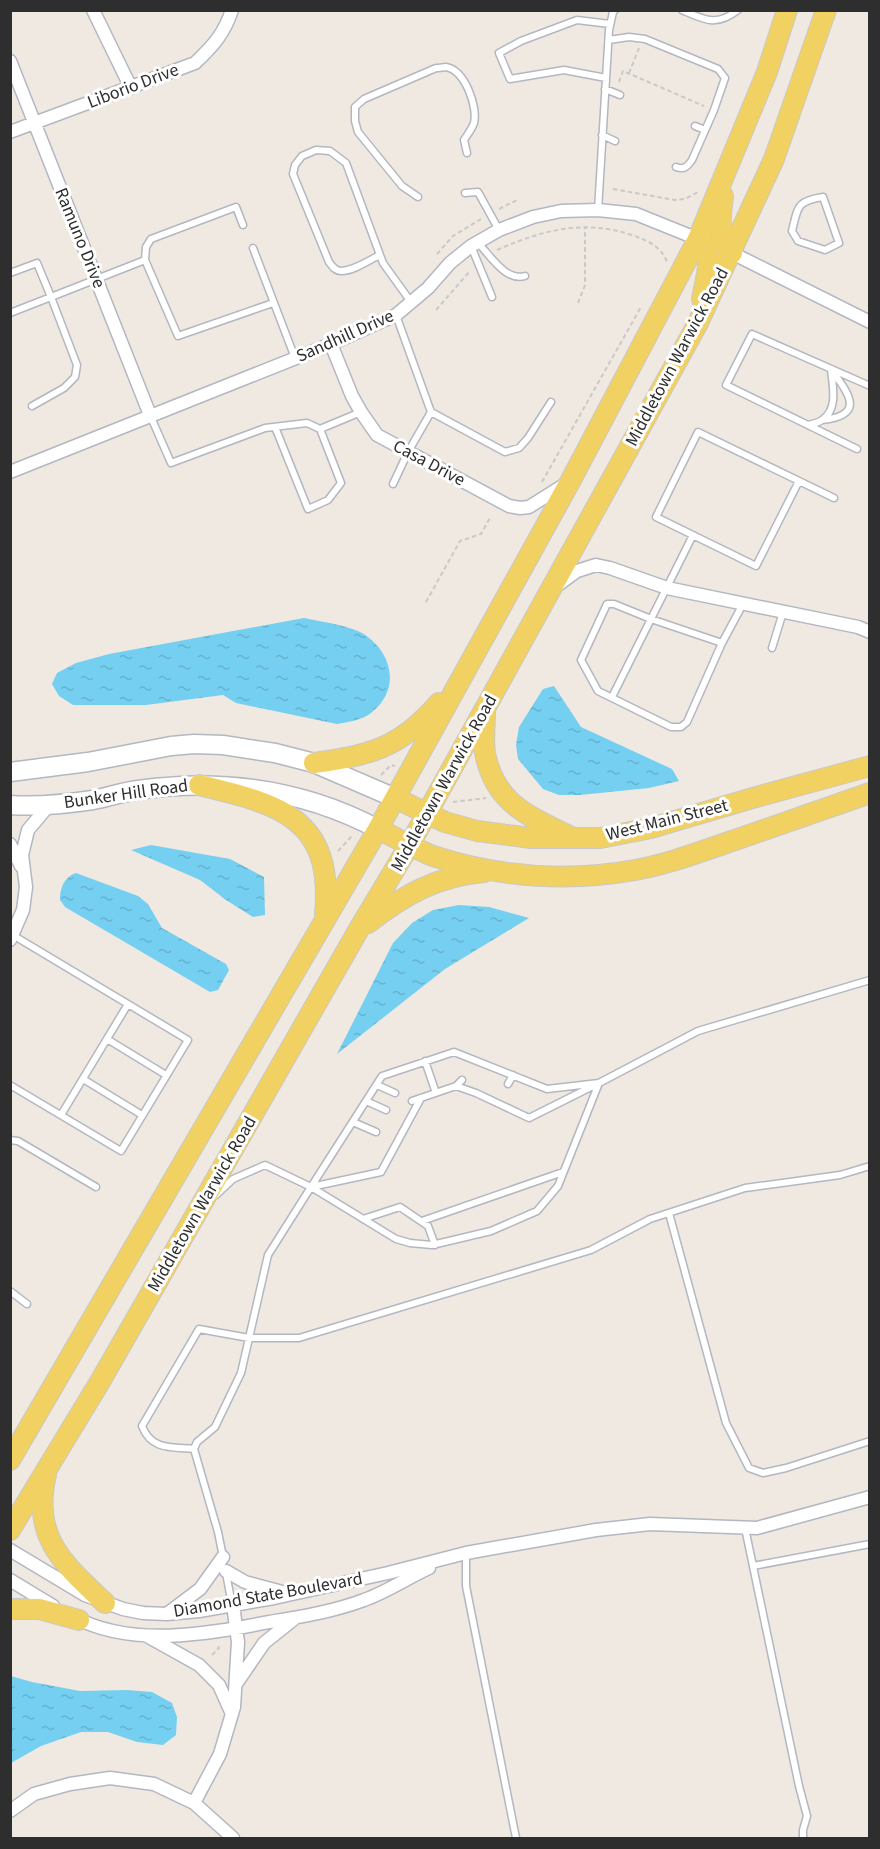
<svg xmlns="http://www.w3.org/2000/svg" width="880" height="1849" font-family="'Source Sans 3',sans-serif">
<defs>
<pattern id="water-ripples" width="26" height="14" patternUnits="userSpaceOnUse" patternTransform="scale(1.5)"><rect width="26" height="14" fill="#75cff0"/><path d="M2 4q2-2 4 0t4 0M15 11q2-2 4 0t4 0" fill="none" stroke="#66b2ce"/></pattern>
</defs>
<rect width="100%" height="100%" fill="#efe9e1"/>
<path fill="url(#water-ripples)" d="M304,618c15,3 46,8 58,15 30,18 40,56 9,80 -9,7 -23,9 -34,11l-101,-21 -13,-8 -77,10h-73l-14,-9 -7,-12 5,-11 19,-10 33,-9z
M554,686l27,41 91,42 7,12 -30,7 -69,7h-21l-16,-6 -25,-30 -2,-14 3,-18 24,-38z
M151,845l79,14 34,18 1,38 -12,2 -27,-17 -26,-20 -69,-30z
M76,873l62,23 10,8 14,24 64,36 3,6 -11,20 -8,2 -145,-85 -5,-7c0,-12 4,-23 16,-27z
M459,905l30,2 40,11 -84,51 -108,85 56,-111 19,-20 21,-13z
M11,1676l21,6 48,9 47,-1 25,2 20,11 5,14 -1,18 -13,10 -26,-3 -29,-10h-27l-40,14 -30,17z"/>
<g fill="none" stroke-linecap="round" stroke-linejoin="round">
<g stroke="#b4b7c1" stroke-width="9">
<path id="lane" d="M682,10c23,10 34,17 56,0
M609,40l20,-3 16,2 73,30 7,9 -11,32 -22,50c-5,7 -8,10 -16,7
M606,78l-42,-8 -54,9 -11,-26 22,-12 56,-21 33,4
M605,89l15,6
M695,126l10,4
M602,135l13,6
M465,193l13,-1 21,38
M418,197l-16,-11 -44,-54 -3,-11v-14l9,-8 72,-31c4,0 7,-1 10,-1 19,3 32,40 28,56 -2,6 -7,12 -10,17l3,13
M823,197l16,46 -14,7 -27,-9 -6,-10c6,-25 5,-30 31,-34z
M598,210l11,-180 4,-18 2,-2
M243,225l-7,-18 -85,32 -5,8 -1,13 33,76 95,-33
M478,243c12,12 28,39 47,33
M471,246l21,51
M253,248l42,110
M380,255c-11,5 -26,16 -39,16 -6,0 -9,-5 -12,-9l-36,-88 2,-9 7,-9 14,-6 14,1 16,12 34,92 3,8 28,39
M10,273l27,-10 14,34 94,-37
M10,313l41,-16 26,68 -2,12 -11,11 -32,18
M431,412l74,40 14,-4 9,-10 23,-36
M150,415l21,48 94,-35 42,-5 13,6 41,-17
M822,420c45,-5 26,-27 9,-51
M808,425c4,-1 10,-2 14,-5 16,-10 11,-33 9,-50
M275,427l33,82 20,-9 13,-17 -21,-54
M698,432l101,49 -43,85 -100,-49z
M857,449l-131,-64 26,-51 118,52
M799,481l35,17
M393,484l15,-32 23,-40 -35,-97
M722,643l-35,79 -6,5h-10l-73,-36 -17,-31 26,-56h7l37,15 71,24 21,-39
M772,648l11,-36
M612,697l81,-162
M107,1039l59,36
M425,1061l11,32
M83,1079l59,36
M508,1084l5,-9
M10,1085l111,66 67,-111 -177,-106
M377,1085l18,8
M456,1086l20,7 53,25 64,-32
M366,1101l20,9
M412,1101l44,-15 6,-6
M61,1115l67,-111
M353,1122l23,10
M10,1140l8,1 78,46
M311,1187l71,-111 72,-24 93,37 52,-6
M216,1195l17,-16 32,-14 46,22 70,-15 40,-74
M669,1213l57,210 23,45 14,5 23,-5 84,-27
M363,1219l37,-12 28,19 7,19
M422,1221l141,-49
M10,1291l17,13
M194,1449c-23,-2 -43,1 -52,-23l57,-97 50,9h50l292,-88 59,-31 95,-31 95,-13 30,-9
M745,1528l54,258 8,30 -4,14v8
M466,1553v33l50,252
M223,1557l-5,-25 -24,-83 3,-7 18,-15 26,-54 27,-118 43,-68 85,52 14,4 22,2 59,-14 46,-20 21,-25 41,-103 99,-52 172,-51
M753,1566l117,-22
M226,1573l6,32"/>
</g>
<g stroke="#b4b7c1" stroke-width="15">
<path id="street" d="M93,10l38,78
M10,61l140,354
M10,132l185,-69c18,-17 29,-29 37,-53
M732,253l138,69
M331,344l21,52 9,16 16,23 132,71 11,2 9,-1 38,-24
M10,472l321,-128 65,-29 32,-27 22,-25 21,-17 28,-16 34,-13 28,-6 37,-1 38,4 62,25
M558,585l19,-14 19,-6 14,3 57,20 191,39 12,5
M10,844l11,22
M10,940l13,-30 3,-23 -4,-32 6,-25 22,-26
M10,1550l75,45 38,14 20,4 24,1 32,-3 75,-13 114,-25 78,-20 130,-23 54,-6 107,4 113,-31
M226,1571l19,11 41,11
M10,1580l43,26
M168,1613l32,-24 23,-32
M74,1617c60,32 137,16 201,4 30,-5 60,-10 89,-21 23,-8 43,-22 65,-32
M147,1636l52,29 20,20 13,29
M236,1684l28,-41 30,-24
M194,1803l26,-49 14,-47 4,-65 -5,-37
M10,1811l24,-17 36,-10 40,-6 44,6 40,19 39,35"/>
</g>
<g stroke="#b4b7c1" stroke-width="21">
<path id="secondary" d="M10,772l78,-10 83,-16 23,-2 29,1 52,8 39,10 81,35
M10,805c27,2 56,-1 83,-5 15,-3 30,-8 45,-10 85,-12 164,-1 240,39"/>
</g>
<g stroke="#c9c9c9" stroke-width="22">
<path id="primary" d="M723,196c-2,20 -7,41 9,57
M698,239c2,1 7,5 8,6 7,10 -2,42 -4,54
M485,711c0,13 -2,29 0,42 10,51 44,63 86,84
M314,763c56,-7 87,-16 125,-60
M199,785c79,19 135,32 126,129
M395,798l50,24 32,9 54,7h69l51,-10 105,-31 114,-31
M378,829c19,9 38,21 58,28 64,20 133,25 199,13 34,-6 67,-19 100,-30 45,-16 90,-31 135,-47
M368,923c36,-28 69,-47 116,-51
M10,1460l368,-631 193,-349 127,-241 69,-167 20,-62
M46,1475c-15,63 19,90 59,128
M10,1530l91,-150 258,-451 51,-85 287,-519 77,-166 52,-149
M10,1609h29l40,11"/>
</g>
<path stroke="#c9c9c9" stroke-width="2" stroke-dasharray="4.5 3" stroke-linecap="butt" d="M629,73l10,-25
M619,82l4,-11 81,35
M613,189l62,11 10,-1 15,-8
M499,209l18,-9
M497,250c46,-20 86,-31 135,-15 16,6 29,11 35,27
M437,254l16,-18 28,-17
M578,303l7,-18v-58
M436,310l34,-39
M542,482l99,-175
M426,602l34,-61 21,-7 10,-18
M381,775l10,-10 4,1
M453,802l33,-4
M338,851l14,-15
M212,1655l7,-7 -1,-3"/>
<use href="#lane" stroke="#fff" stroke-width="6"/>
<use href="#street" stroke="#fff" stroke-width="12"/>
<use href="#secondary" stroke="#fff" stroke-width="18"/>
<use href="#primary" stroke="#f2d163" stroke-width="20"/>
</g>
<g text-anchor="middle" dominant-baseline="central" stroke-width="6" stroke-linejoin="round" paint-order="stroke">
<g font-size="18" fill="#2e2e2e" stroke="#fff">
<text transform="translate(133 86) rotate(-21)">Liborio Drive</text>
<text transform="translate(80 238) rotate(68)">Ramuno Drive</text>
<text transform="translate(345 336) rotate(-24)">Sandhill Drive</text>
<text transform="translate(677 357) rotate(-62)">Middletown Warwick Road</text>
<text transform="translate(429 463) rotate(28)">Casa Drive</text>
<text transform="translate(444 783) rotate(-61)">Middletown Warwick Road</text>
<text transform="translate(126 794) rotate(-8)">Bunker Hill Road</text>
<text transform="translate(667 820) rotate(-14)">West Main Street</text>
<text transform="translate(202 1204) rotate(-60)">Middletown Warwick Road</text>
<text transform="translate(268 1595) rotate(-10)">Diamond State Boulevard</text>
</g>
</g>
<rect width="880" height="1849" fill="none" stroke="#2e2e2e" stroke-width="24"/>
</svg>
